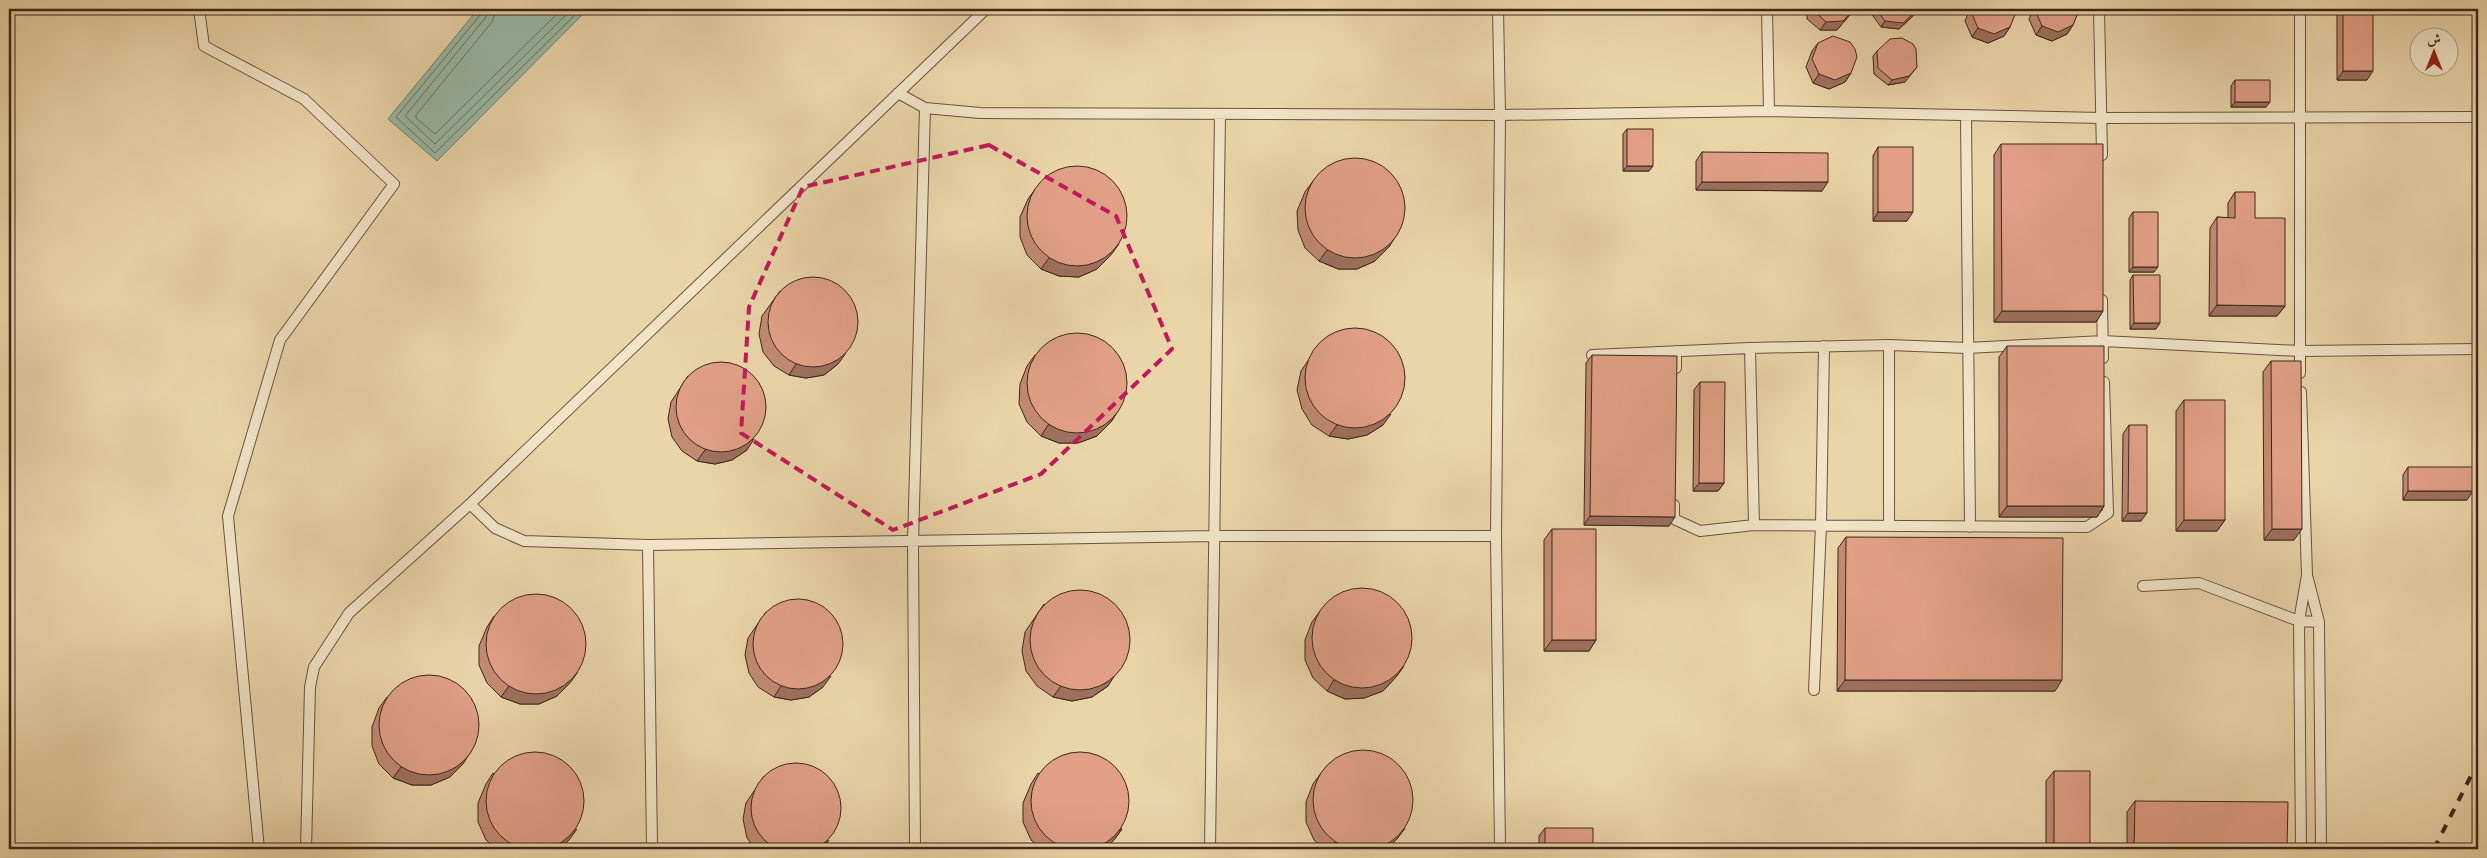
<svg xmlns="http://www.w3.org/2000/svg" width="2487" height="858" font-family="'IM FELL English',Amiri,serif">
<rect width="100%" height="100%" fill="#ead5a9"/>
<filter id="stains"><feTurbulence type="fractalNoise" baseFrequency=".004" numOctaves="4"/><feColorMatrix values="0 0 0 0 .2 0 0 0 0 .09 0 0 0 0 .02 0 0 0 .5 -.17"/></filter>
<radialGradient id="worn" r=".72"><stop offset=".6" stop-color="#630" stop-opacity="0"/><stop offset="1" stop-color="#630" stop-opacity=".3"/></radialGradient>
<path fill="#98b9a5" stroke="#747e6f" d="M478,9h110l-151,152 -49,-42z"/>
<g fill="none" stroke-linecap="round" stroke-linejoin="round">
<path stroke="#6a7061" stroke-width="1" d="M482,9l-1,5 -85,103 39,36 146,-144
M488,9l-2,8 -81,99 30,28 137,-135
M496,9l-4,13 -76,93v3l19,16 127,-125"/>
<g stroke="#685240" stroke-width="12">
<path id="lane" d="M199,9l5,37 100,53 90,85 -114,156 -52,176 31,333
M1498,9l2,106 -4,421 4,313
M1767,9l2,102
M2099,9l3,146
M2300,9v364
M898,93l27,15 55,5 520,2 269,-4 332,7 377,-1
M1966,115l4,412
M2102,300l1,58
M1889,345v180
M1750,348l4,177
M1592,355l158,-7 139,-3 78,3 136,-7 196,10 179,-2
M1676,368v-17
M2301,392l6,183 -8,46 2,228
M470,504l25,24 29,13 124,4 567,-9h281
M1674,505v14l26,12 54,-6 333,2 21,-14 -4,-131
M648,545l4,304
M2308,579l11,43 2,227
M2143,586l56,-3 100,38 20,1
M1814,690l7,-165 3,-179
M306,849l4,-162 4,-20 35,-54 121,-109 516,-495
M915,849l-2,-307 12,-434
M1210,849l10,-734"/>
</g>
<use href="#lane" stroke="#f1e4c7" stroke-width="10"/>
<path stroke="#3d261d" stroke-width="4" stroke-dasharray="9 9" stroke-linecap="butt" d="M2434,849l44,-87"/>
</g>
<path fill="#c28a73" stroke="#3d261d" d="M1807,9h47l-6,8 -11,13h-17l-13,-11z
M1872,9h44l-4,8 -13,12 -18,-2 -10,-14z
M1970,9h45l-5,18 -6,9 -16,7 -16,-6 -7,-16z
M2033,9h46l-6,16 -6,9 -15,7 -16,-6 -7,-16z
M2337,9h36l-6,71h-30z
M1818,43l33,30 -6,9 -16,7 -16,-6 -7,-16 6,-16z
M1877,51l28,31 -17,3 -14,-11 -1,-18z
M2235,80l31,27h-35v-21z
M1627,129l22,42h-26v-37z
M2001,144l102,167 -7,11h-102v-167z
M1878,147l29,74h-34v-65z
M1702,152l120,39 -126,-1v-29z
M1313,181l76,66 -14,14 -18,8h-19l-19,-8 -14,-13 -7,-18 -1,-19 8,-19z
M1036,188l75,67 -14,14 -18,8 -20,-1 -18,-7 -14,-14 -7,-18v-20l8,-18z
M2235,192l20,26 30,88 -8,10h-68l1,-88 7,-11 11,1v-15z
M2133,212l21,60h-25v-54z
M2133,275l23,54h-26v-49z
M780,291l58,73 -14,11 -18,3 -17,-3 -15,-9 -11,-14 -4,-18 3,-18z
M1320,343l63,82 -16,10 -19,4 -19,-3 -17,-11 -10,-16 -5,-19 4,-19z
M2007,346l97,160 -7,11h-98v-160z
M1035,355l83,56 -7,11 -14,14 -19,7h-19l-18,-7 -14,-14 -8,-18 1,-20 7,-18z
M1592,355l77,171 -85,-1 2,-162z
M2271,361l23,179h-30l-1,-168z
M688,376l59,74 -15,10 -17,4 -18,-3 -15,-10 -10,-14 -4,-18 3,-17z
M1700,382l24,101 -6,8h-25l1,-101z
M2184,400l41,120 -8,11h-41v-120z
M2129,425l12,96h-19l1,-87z
M2408,467l59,33h-64v-25z
M1552,529l44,111 -7,11h-45v-111z
M1846,537l209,154h-218l1,-143z
M1044,604l64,82 -16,11 -20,4 -19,-4 -16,-11 -11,-15 -4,-20 3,-19z
M1320,611l84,55 -8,11 -13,14 -19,7 -19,1 -18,-8 -14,-13 -8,-18v-20l7,-18z
M766,612l57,75 -14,10 -18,3 -17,-3 -16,-10 -9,-14 -4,-18 3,-17z
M494,616l76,67 -13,13 -18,8h-19l-19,-7 -14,-14 -8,-18v-19l8,-19z
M387,697l76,67 -13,13 -19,8h-19l-19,-7 -14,-14 -7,-18v-19l7,-19z
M2054,771l36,78h-44v-68z
M493,773l76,67 -9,9h-64l-10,-9 -8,-18v-19l8,-19z
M1038,773l84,56 -8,11 -9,9h-64l-10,-9 -8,-18v-19l8,-19z
M1321,773l84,55 -8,11 -10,10h-63l-10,-9 -8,-18v-20l7,-18z
M764,776l59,73h-68l-8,-11 -4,-19 3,-16z
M2135,801l152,48h-160v-37z
M1545,828l48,21h-54v-13z"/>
<path fill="#9e705e" stroke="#3d261d" d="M1854,9l-6,8 -11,13h-17l6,-8z
M1916,11l-4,6 -13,12 -18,-2 4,-6z
M2073,25l-6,9 -15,7 -16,-6 6,-9z
M2010,27l-6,9 -16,7 -16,-6 6,-9z
M1917,67l-12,15 -17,3 4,-5z
M2343,71h30l-6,9h-30z
M1851,73l-6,9 -16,7 -16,-6 6,-9z
M2235,102h35l-4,5h-35z
M1627,166h26l-4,5h-26z
M1702,182h126l-6,9 -126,-1z
M1878,212h35l-6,9h-34z
M1396,236l-7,11 -14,14 -18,8h-19l-19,-8 8,-11z
M1119,244l-8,11 -14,14 -18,8 -20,-1 -18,-7 8,-11z
M2133,267h25l-4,5h-25z
M2217,305l68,1 -8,10h-68z
M2002,311h101l-7,11h-102z
M2134,323h26l-4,6h-26z
M846,353l-8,11 -14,11 -18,3 -17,-3 7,-11z
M1118,411l-7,11 -14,14 -19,7h-19l-18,-7 7,-11z
M1391,414l-8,11 -16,10 -19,4 -19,-3 8,-11z
M754,439l-7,11 -15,10 -17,4 -18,-3 8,-11z
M1699,483h25l-6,8h-25z
M2408,491h65l-6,9h-64z
M2007,506h97l-7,11h-98z
M2128,513h19l-6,8h-19z
M1590,516l85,1 -6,9 -85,-1z
M2184,520h41l-8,11h-41z
M2272,529h30l-8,11h-30z
M1552,640h44l-7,11h-45z
M1404,666l-8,11 -13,14 -19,7 -19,1 -18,-8 7,-11z
M578,672l-8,11 -13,13 -18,8h-19l-19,-7 8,-11z
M1115,675l-7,11 -16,11 -20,4 -19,-4 8,-11z
M831,676l-8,11 -14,10 -18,3 -17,-3 7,-11z
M1845,680h217l-7,11h-218z
M470,753l-7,11 -13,13 -19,8h-19l-19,-7 8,-11z
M1405,828l-8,11 -10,10h-14z
M577,829l-8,11 -9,9h-14z
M1122,829l-8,11 -9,9h-14z
M829,840l-6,9h-7z
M1335,842l18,7h-23z
M508,843l16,6h-21z
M1053,843l16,6h-21z"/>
<path fill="#e1a086" stroke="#3d261d" d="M1813,9h41l-11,12 -17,1 -13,-12z
M1876,9h40v2l-13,12 -18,-2z
M1973,9h42l1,3 -6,15 -16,7 -16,-6 -7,-16z
M2035,9h44v1l-6,15 -15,7 -16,-6 -7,-16z
M2343,9h30v62h-30z
M1833,36l17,6 5,7 2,8 -6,16 -16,7 -16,-6 -7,-15 6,-16z
M1902,38l11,6 3,5 1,18 -8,9 -17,4 -14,-12 -1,-17 13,-12z
M2235,80h35v22h-35z
M1627,129h26v37h-26z
M2001,144h102v167h-101z
M1878,147h35v65h-35z
M1702,152l126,1v29h-126z
M1305 208a50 50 0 1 1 100 0a50 50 0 1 1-100 0Z
M1027 216a50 50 0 1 1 100 0a50 50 0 1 1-100 0Z
M2235,192h20v26h30v88l-68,-1v-88l18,1z
M2133,212h25v55h-25z
M2133,275h27v48h-26z
M768 322a45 45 0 1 1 90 0a45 45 0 1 1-90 0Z
M1305 378a50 50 0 1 1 100 0a50 50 0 1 1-100 0Z
M1027 383a50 50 0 1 1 100 0a50 50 0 1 1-100 0Z
M2007,346h97v160h-97z
M1592,355l85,1 -2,161 -85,-1z
M2271,361h30l1,168h-30z
M676 407a45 45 0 1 1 90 0a45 45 0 1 1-90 0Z
M1700,382h25l-1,101h-25z
M2184,400h41v120h-41z
M2129,425h18v88h-19z
M2408,467h65v24h-65z
M1552,529h44v111h-44z
M1846,537l217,1 -1,142h-217z
M1312 638a50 50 0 1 1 100 0a50 50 0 1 1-100 0Z
M1030 640a50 50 0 1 1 100 0a50 50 0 1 1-100 0Z
M486 644a50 50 0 1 1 100 0a50 50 0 1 1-100 0Z
M753 644a45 45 0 1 1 90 0a45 45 0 1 1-90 0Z
M379 725a50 50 0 1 1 100 0a50 50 0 1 1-100 0Z
M1313 800a50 50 0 1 1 100 0a50 50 0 1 1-100 0Z
M1031 801a49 49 0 1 1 98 0a49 49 0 1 1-98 0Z
M486 801a49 49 0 1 1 98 0a49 49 0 1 1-98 0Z
M751 808a45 45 0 1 1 90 0a45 45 0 1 1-90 0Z
M2054,771h36v78h-36z
M2135,801l153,1 -1,47h-153z
M1545,828h48v21h-48z"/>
<path fill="none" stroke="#c2185b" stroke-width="4" stroke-dasharray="10 6" stroke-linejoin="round" d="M989,145l127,71 56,133 -131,125 -148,56 -152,-97 8,-126 54,-120z"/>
<rect width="2487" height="858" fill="none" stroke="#ead5a9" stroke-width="30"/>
<rect x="10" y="10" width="2467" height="838" fill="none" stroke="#3d261d" stroke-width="2.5"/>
<rect x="15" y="15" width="2457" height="828" fill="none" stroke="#3d261d"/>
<g transform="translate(2434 52)"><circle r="24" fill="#f1e4c7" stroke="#a99883"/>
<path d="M0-4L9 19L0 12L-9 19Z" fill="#8f2418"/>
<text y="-8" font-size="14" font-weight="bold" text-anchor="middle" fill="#3d261d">ش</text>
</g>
<rect width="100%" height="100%" filter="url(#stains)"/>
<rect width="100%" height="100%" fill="url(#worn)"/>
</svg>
